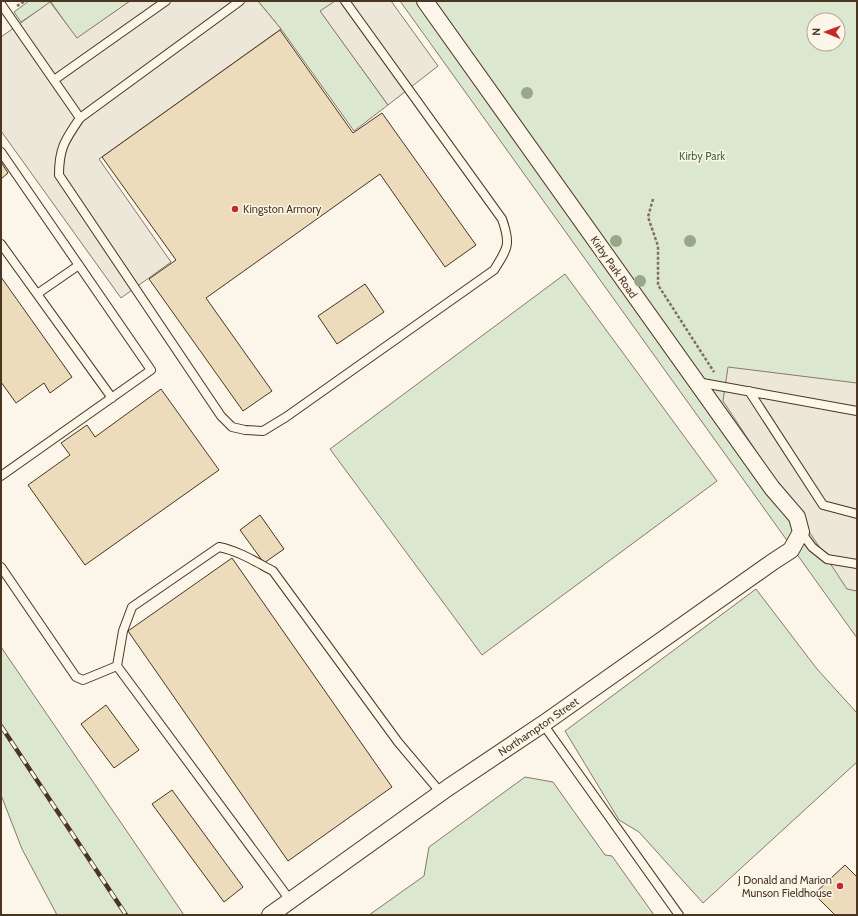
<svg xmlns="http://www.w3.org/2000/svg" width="858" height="916" font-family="Cabin,sans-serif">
<rect width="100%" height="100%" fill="#fbf6e9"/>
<path fill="#dce7d0" stroke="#887966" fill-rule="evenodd" d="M29,1h101l-53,38 -26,-37 -30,20 -7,-10z
M258,1h77l-14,11 67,93 -34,26 -73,-102z
M400,1h457v637zM814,20h24v24h-24z
M565,274l152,207 -235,174 -152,-206z
M756,589l61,80 40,44v49l-154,141 -64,-71 -20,-12 -54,-89z
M1,647l183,268h-127l-35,-66 -21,-54z
M525,777l28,5 52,73 7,1 42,59h-285l55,-39 5,-29z"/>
<path fill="#ede7d9" stroke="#887966" d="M130,1h128l23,28 -182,130 72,103 -50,36 -120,-167v-94l49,-35 27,36z
M335,1h56l47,65 -50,39 -68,-94z
M728,367l129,16v208l-10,-2 -124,-188z"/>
<path fill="#ecdcbc" stroke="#4a3520" d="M280,30l73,103 29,-20 94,132 -31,22 -65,-93 -174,124 66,93 -29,20 -94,-132 27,-19 -74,-103z
M1,162l7,11 -7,6z
M1,277l71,100 -22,16 -6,-10 -28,20 -15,-21z
M365,284l19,28 -47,32 -19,-28z
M161,389l58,81 -134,95 -57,-80 42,-30 -9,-12 26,-18 8,12z
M260,515l24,34 -20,14 -24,-33z
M232,558l160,229 -104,74 -160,-230z
M106,705l33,45 -25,18 -33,-44z
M172,790l71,97 -19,15 -72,-98z
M845,865l12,12v38h-22l-21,-21z"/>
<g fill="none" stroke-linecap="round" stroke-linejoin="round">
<g stroke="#4a3520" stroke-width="10">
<path id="lane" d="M1,4l79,114 160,-117
M54,80l112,-79
M80,118c-15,22 -21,30 -21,57l162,241 11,11 13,3 18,1 23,-14 208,-147c14,-22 17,-26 8,-51l-157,-218
M1,152l150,218 -150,106
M1,244l111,154
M37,294l42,-29
M697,382l160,29
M749,391l74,114 34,9
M801,532l11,15 15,12 30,5
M1,567l75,110 7,3 34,-14
M543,724l136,191
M290,900l-173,-234 6,-35 9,-24 87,-60c20,4 37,15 54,24l125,171 43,51"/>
</g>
<g stroke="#4a3520" stroke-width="18">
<g id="street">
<path id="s1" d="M270,915l179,-128 94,-63 231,-163 17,-11 10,-18 -4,-15 -25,-29 -347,-487"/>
</g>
</g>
<path stroke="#7f6f5c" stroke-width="2.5" stroke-dasharray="3 2" stroke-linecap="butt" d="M17,6l8,-5
M653,199l-5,18 10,29v39l56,87"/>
<use href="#lane" stroke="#fbf6e9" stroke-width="8"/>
<use href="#street" stroke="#fbf6e9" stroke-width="16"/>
<g stroke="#4a3520" stroke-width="4.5">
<path id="rail" d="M1,726l125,189"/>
</g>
<use href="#rail" stroke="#fbf6e9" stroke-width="3" stroke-dasharray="9" stroke-linecap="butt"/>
</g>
<g fill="#96a887">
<circle cx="527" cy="93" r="6"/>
<circle cx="616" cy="241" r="6"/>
<circle cx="690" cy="241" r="6"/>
<circle cx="640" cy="281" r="6"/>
</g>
<g fill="#c62828" stroke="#fbf6e9" stroke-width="1.5">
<circle cx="235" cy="209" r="4"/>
<circle cx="840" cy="886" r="4"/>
</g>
<g text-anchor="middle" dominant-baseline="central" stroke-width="3" stroke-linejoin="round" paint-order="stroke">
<g font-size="11" fill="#436837" stroke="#fbf6e9">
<text x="702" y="156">Kirby Park</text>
</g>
<g font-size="11" fill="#4a3520" stroke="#fbf6e9" text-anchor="start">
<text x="243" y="209">Kingston Armory</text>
<text x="832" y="880" text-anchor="end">J Donald and Marion<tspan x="832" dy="13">Munson Fieldhouse</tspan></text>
</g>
<g font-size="11" fill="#4a3520" stroke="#fbf6e9">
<text transform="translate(614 267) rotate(55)">Kirby Park Road</text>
<text stroke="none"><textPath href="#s1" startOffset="328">Northampton Street</textPath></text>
</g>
</g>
<rect width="858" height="916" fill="none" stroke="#4a3520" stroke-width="4"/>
<g transform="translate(826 32) rotate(271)"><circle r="19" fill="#fbf6e9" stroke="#b4a999"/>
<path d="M0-3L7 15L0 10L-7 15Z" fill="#c62828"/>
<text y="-6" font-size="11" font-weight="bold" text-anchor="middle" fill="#4a3520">N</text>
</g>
</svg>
